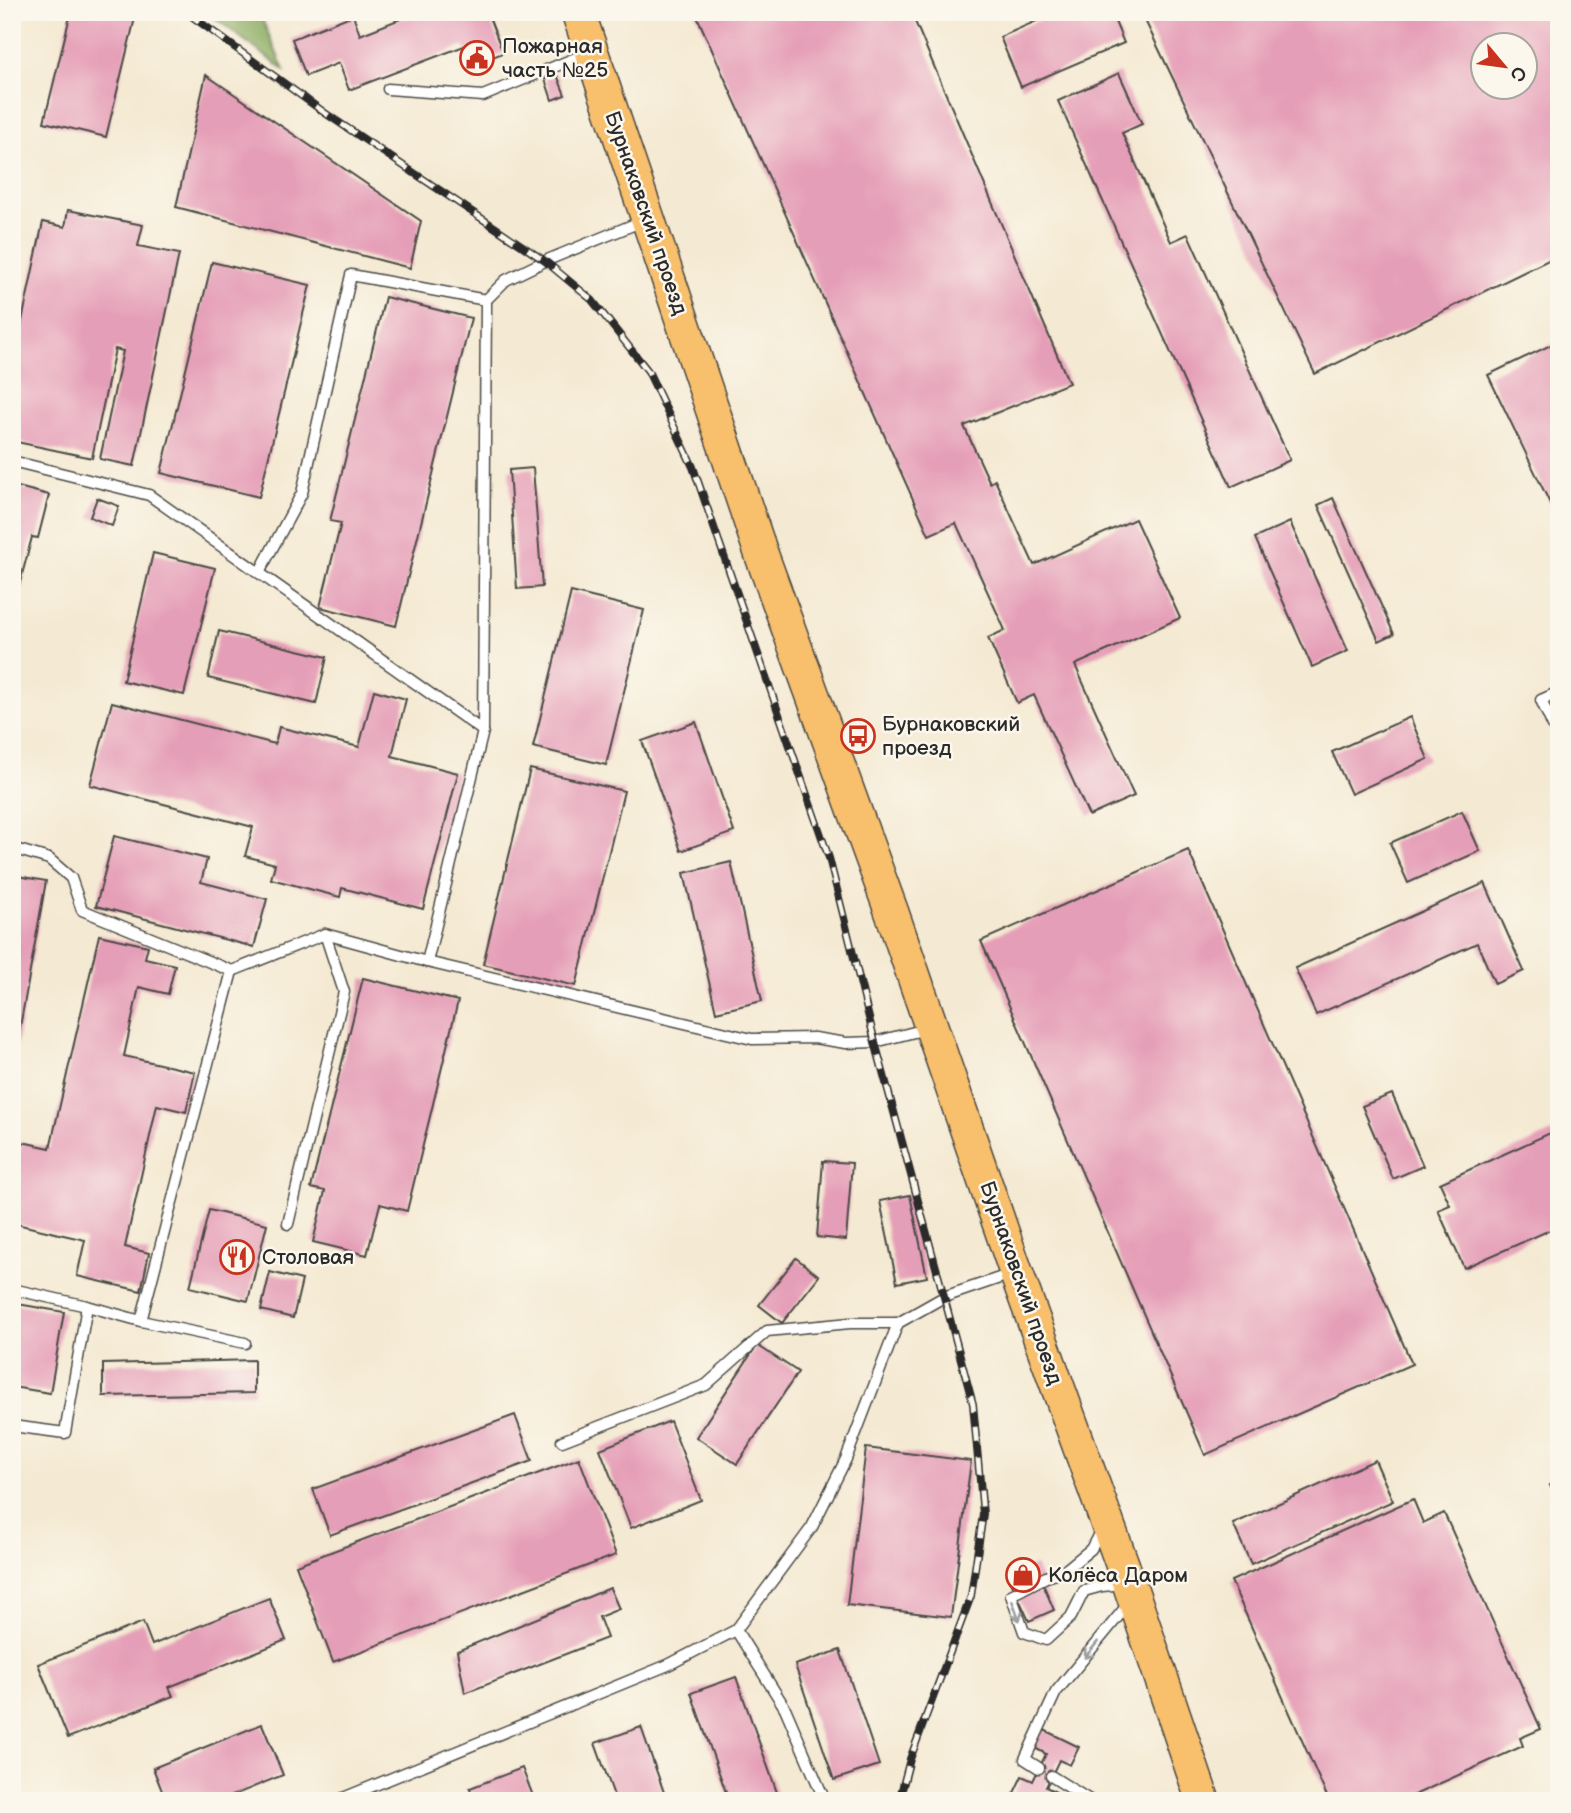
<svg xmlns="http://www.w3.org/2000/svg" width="1571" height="1813" font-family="'Balsamiq Sans',sans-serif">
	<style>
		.forest { fill: #8aab60; stroke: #5a6b46; stroke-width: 2 }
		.building { fill: #e59eb7; fill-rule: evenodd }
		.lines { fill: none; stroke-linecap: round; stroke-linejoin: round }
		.lane-casing { stroke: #494844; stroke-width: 13 }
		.primary-casing { stroke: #494844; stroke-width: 36 }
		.lane { stroke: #fff; stroke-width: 10 }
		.primary { stroke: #f8bf6c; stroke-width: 33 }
		.rail-casing { stroke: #2b2b2b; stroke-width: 8 }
		.rail { stroke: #fbf7ec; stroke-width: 5; stroke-dasharray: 16; stroke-linecap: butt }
		.oneway { stroke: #a0a0a0 }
		.labels { text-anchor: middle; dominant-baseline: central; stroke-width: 5; stroke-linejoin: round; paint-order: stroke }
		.poi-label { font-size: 21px; fill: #2b2b2b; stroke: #fbf7ec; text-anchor: start }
		.street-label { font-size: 21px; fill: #2b2b2b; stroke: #fbf7ec }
	</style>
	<rect width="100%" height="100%" fill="#fbf7ec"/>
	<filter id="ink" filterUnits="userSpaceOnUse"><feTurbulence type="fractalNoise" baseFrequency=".0143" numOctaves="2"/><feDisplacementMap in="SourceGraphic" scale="14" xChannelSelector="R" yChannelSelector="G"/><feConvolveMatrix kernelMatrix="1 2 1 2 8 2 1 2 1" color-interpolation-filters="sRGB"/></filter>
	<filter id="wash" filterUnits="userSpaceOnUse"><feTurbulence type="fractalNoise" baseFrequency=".00686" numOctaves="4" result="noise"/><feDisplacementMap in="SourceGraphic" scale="28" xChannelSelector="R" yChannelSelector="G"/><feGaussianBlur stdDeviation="1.57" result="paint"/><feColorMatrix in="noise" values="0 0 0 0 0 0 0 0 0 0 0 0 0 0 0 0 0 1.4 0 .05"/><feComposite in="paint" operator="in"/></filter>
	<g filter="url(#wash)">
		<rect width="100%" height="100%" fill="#f4e9d2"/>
		<polygon class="forest" points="207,12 259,12 284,70"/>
		<g id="blocks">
			<g class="building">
				<polygon points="71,12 127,12 136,14 106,137 44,122"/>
				<polygon points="418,12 487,12 503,53 472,65 464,46 349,90 339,63 306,76 292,39 353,15 360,35"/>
				<polygon points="695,12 911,12 1069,383 964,426 990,483 995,480 1034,565 1135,519 1180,618 1075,665 1134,796 1089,816 1034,695 1017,703 988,638 1005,630 956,523 929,535"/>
				<polygon points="1057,12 1111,12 1124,43 1021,87 1000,37"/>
				<path d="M1141,12H1559V255L1315,374ZM1484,46H1526V88H1484Z"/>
				<polygon points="1119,73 1142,124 1122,133 1171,242 1188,234 1290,460 1231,487 1058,101"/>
				<polygon points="206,75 421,221 410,268 176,207"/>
				<polygon points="557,75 565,95 552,100 545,79"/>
				<polygon points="68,210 143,225 138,246 179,254 134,466 100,459 123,351 115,349 92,458 12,441 12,368 43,222 65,227"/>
				<polygon points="212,262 310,285 259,497 161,473"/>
				<polygon points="385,297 471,318 396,626 320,607 341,523 330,521"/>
				<polygon points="1559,341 1559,522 1488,375"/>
				<polygon points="533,468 542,587 517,589 509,470"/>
				<polygon points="18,487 49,495 38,538 32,537 13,609 12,507"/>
				<polygon points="97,498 119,506 112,526 90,517"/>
				<polygon points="1333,498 1394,634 1379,641 1318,505"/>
				<polygon points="1290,522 1348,651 1312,667 1255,538"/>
				<polygon points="153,553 215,568 184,695 123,681"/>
				<polygon points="571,592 644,610 606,765 533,747"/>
				<polygon points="219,631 327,657 316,704 208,678"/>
				<polygon points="374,690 406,699 392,756 458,773 423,909 342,888 340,897 271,879 275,864 245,856 253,827 90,785 112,702 275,744 279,727 359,747"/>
				<polygon points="1410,717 1428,759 1351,794 1332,752"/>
				<polygon points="696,722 734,832 681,851 642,741"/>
				<polygon points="530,769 624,791 576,986 483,964"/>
				<polygon points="1462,811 1480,851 1408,883 1390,843"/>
				<polygon points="114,836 207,859 201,882 267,899 254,947 96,906"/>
				<polygon points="1188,850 1412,1364 1205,1455 981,941"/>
				<polygon points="731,862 762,1001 716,1012 684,873"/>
				<polygon points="12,875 46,881 14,1061 12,1061"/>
				<polygon points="1485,883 1524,971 1495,984 1477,943 1316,1015 1295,968"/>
				<polygon points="99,935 148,946 145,958 175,965 168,994 139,987 124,1056 195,1072 186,1112 157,1105 125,1247 149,1253 141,1291 77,1276 85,1240 12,1223 12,1186 22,1142 50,1148"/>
				<polygon points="363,978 458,1001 407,1211 380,1204 367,1255 313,1242 325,1191 311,1188"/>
				<polygon points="1392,1094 1423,1166 1393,1179 1362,1106"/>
				<polygon points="1559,1129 1559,1226 1464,1268 1438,1210 1450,1205 1440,1183"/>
				<polygon points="823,1161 852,1163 846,1240 817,1237"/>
				<polygon points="910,1195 927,1277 897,1283 880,1201"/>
				<polygon points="209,1210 267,1224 248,1301 190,1287"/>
				<polygon points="796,1258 819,1276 782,1323 759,1305"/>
				<polygon points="270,1272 302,1280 293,1318 261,1310"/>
				<polygon points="12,1303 64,1312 50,1393 12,1387"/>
				<polygon points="757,1345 798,1372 737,1464 696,1437"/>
				<polygon points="254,1360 254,1393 103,1396 103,1364"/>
				<polygon points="515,1415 532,1461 330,1535 313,1489"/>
				<polygon points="670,1421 701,1500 631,1528 600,1449"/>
				<polygon points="866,1448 971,1461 951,1617 847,1605"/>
				<polygon points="579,1458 616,1555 333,1662 296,1565"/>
				<polygon points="1375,1460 1393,1501 1251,1564 1233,1524"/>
				<polygon points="1559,1481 1559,1505 1550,1485"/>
				<polygon points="1413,1499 1423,1523 1444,1513 1541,1729 1520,1738 1523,1746 1401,1801 1329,1801 1231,1581"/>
				<polygon points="1035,1565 1054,1610 1029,1621 1009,1577"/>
				<polygon points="610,1588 619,1609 599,1617 607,1638 465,1693 457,1651"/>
				<polygon points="269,1598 286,1640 169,1687 173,1696 68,1738 38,1664 143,1622 152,1645"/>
				<polygon points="840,1650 879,1765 834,1780 795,1665"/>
				<polygon points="736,1677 780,1801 729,1801 691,1693"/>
				<polygon points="262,1724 283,1775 219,1801 166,1801 153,1768"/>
				<polygon points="641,1727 667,1801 616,1801 595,1743"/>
				<polygon points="1042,1729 1079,1747 1070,1765 1059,1760 1046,1787 1058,1793 1055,1801 1020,1801 1012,1797 1022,1776 1033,1781 1046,1754 1033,1747"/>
				<polygon points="522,1768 535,1801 474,1801 470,1788"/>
			</g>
		</g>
	</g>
	<g filter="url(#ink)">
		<use href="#blocks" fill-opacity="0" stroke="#494844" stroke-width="2"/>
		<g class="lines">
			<g class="lane-casing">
				<g id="lane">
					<polyline points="388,89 483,96 588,53"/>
					<polyline points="486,300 506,280 545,261 645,220"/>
					<polyline points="12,461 149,495 483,731 427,962 325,934 232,971 82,910 71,878 49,859 12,848"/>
					<polyline points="259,573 302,493 351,275 486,300 483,731"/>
					<polyline points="1559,692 1541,700 1559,739"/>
					<polyline points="427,962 752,1039 814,1038 846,1043 875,1042 930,1028"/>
					<polyline points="288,1224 344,992 325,934"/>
					<polyline points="12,1289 87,1306 141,1321 232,971"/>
					<polyline points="141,1321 245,1343"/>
					<polyline points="12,1426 65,1433 87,1306"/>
					<polyline points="562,1441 706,1385 767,1331 850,1323 898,1323"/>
					<polyline points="1101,1530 1091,1549 1063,1572 1046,1577 1011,1595 1024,1632 1046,1640 1071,1617 1084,1591 1102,1586 1124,1584"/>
					<polyline points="736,1630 785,1708 825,1801"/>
					<polyline points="1039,1768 1025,1759 1056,1692 1130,1602"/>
					<polyline points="1051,1776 1091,1801"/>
					<polyline points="336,1801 668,1665 736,1630 812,1527 846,1459 898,1323 944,1297 1014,1273"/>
				</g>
			</g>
			<g class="primary-casing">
				<polyline id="primary" points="578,12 762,556 892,913 1016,1272 1129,1583 1203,1801"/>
			</g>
			<use href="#lane" class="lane"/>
			<use href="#primary" class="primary"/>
			<g class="rail-casing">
				<polyline id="rail" points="186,12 325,113 545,261 592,300 648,371 693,467 829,858 875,1042 973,1404 983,1514 971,1596 910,1759 899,1801"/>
			</g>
			<use href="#rail" class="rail"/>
		</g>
		<defs><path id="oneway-shaft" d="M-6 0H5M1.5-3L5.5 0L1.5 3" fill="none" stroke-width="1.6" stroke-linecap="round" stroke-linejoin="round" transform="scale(1.75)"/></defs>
		<g class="oneway">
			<use href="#oneway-shaft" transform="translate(1016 1611) rotate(70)"/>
			<use href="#oneway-shaft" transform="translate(1091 1650) rotate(129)"/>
		</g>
	</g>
	<defs>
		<g id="civic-ring" transform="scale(1.75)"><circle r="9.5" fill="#fbf7ec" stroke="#c8321e" stroke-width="1.5"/><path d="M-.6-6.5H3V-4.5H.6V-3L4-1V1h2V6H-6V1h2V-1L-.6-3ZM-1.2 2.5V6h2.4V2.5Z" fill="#c8321e"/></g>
		<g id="bus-ring" transform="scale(1.75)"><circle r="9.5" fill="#fbf7ec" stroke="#c8321e" stroke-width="1.5"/><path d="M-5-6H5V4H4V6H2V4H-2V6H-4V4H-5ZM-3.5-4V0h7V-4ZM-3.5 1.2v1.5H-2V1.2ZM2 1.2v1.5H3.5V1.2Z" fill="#c8321e"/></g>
		<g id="restaurant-ring" transform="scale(1.75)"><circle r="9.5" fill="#fbf7ec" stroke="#c8321e" stroke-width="1.5"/><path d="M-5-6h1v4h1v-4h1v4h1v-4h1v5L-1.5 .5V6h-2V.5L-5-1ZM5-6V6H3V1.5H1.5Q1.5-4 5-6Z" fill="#c8321e"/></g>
		<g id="shop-ring" transform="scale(1.75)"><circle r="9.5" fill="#fbf7ec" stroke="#c8321e" stroke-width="1.5"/><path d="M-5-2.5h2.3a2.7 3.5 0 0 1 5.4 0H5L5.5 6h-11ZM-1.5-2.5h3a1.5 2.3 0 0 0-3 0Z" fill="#c8321e"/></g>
	</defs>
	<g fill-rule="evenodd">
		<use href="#civic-ring" x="477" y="58"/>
		<use href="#bus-ring" x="858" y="736"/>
		<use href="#restaurant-ring" x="237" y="1257"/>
		<use href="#shop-ring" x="1023" y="1575"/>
	</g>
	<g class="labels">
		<g class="poi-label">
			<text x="502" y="46">Пожарная<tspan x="502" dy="24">часть №25</tspan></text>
			<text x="882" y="724">Бурнаковский<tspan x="882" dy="24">проезд</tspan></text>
			<text x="262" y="1257">Столовая</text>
			<text x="1048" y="1575">Колёса Даром</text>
		</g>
		<g class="street-label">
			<text transform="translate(646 213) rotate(71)">Бурнаковский проезд</text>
			<text transform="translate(1021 1283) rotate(71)">Бурнаковский проезд</text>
		</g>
	</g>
	<rect width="1571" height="1813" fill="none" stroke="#fbf7ec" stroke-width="42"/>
	<g transform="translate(1504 66) rotate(119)"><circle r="33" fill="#fbf7ec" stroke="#a8a59f" stroke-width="2"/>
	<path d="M0-5L12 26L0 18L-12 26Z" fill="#c8321e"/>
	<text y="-10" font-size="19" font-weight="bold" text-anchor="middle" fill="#2b2b2b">С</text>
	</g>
</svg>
